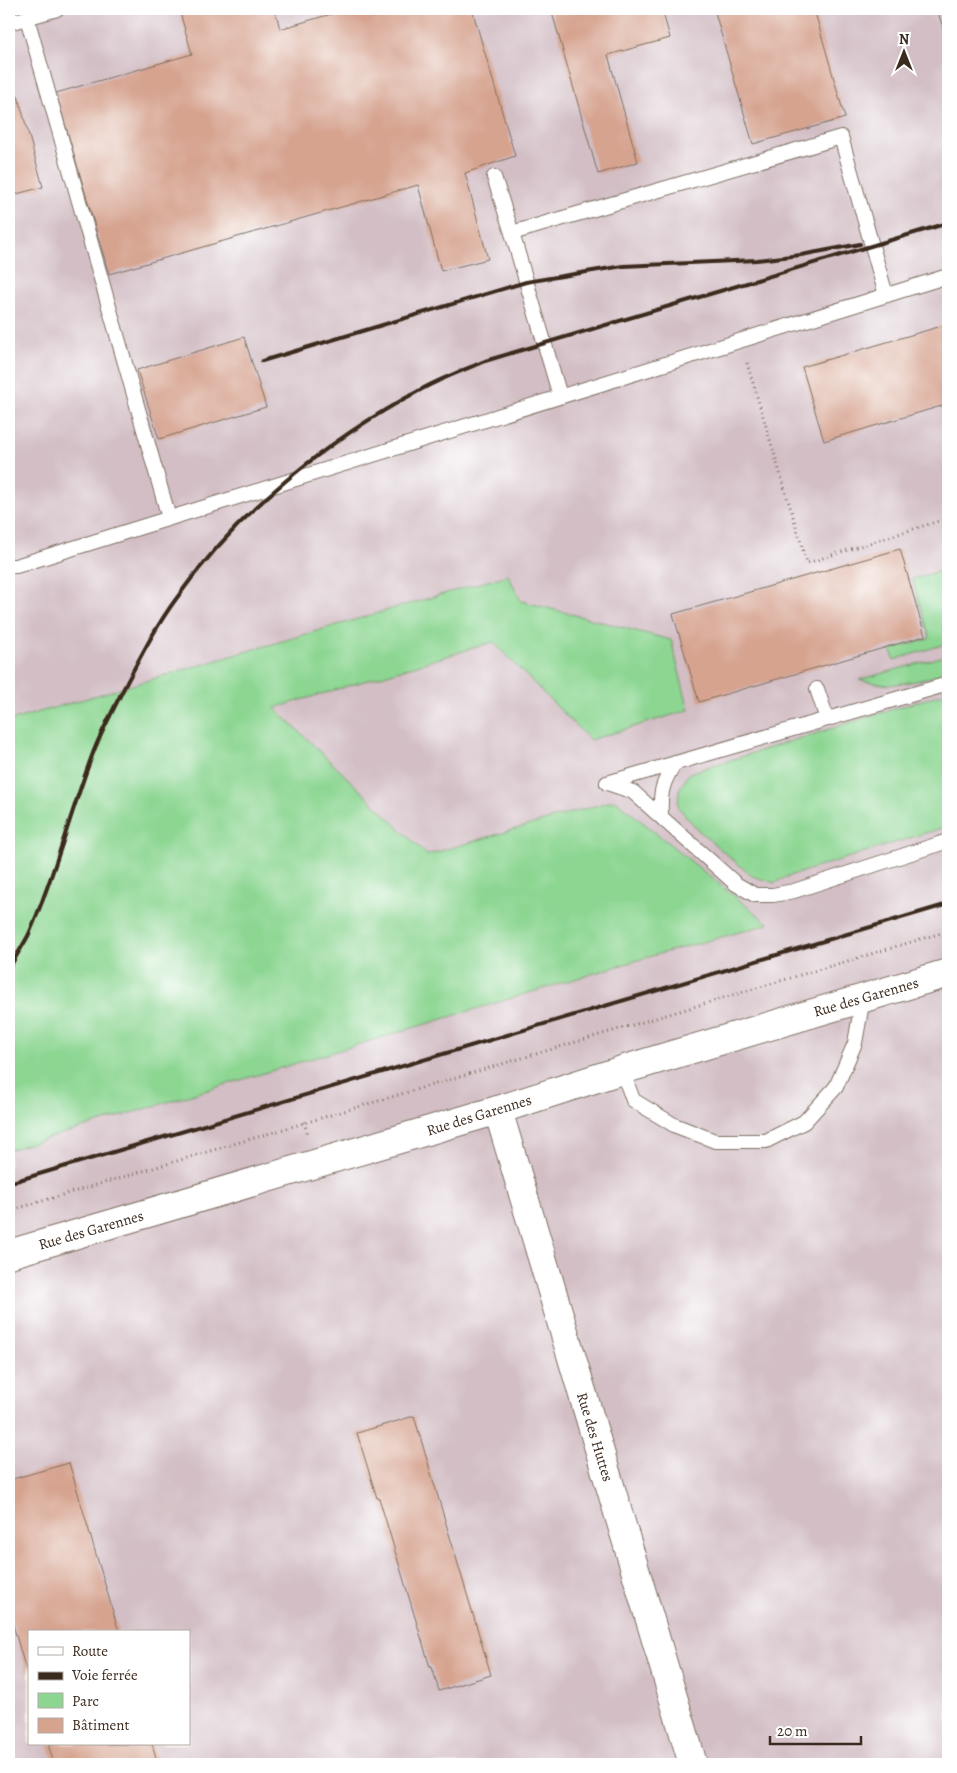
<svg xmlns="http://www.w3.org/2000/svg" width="957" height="1773" font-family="Alegreya,serif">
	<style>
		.industrial { fill: #d2bec4; fill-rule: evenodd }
		.green { fill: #8cd692; stroke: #648058 }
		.building { fill: #d6a38f }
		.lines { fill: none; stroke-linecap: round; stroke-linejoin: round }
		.lane-casing { stroke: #7e6f63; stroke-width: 16 }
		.street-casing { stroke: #7e6f63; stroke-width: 30 }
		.path { stroke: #7e6f63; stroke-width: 3; stroke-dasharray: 1 4; stroke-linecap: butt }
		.lane { stroke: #fff; stroke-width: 14 }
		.street { stroke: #fff; stroke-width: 28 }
		.rail { stroke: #3b2a1e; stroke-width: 4 }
		.labels { text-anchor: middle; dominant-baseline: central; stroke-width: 5; stroke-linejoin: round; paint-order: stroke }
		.street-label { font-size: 15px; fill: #3b2a1e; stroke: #fff }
	</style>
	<rect width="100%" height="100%" fill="#fff"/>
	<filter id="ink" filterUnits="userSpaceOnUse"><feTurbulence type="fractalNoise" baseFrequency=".02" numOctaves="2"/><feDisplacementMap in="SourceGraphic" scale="10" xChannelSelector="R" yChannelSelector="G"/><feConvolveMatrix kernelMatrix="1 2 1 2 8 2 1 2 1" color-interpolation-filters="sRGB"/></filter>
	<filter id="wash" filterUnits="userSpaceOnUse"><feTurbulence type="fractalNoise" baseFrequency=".0096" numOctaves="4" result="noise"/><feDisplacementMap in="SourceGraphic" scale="20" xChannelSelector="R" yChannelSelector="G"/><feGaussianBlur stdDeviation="1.12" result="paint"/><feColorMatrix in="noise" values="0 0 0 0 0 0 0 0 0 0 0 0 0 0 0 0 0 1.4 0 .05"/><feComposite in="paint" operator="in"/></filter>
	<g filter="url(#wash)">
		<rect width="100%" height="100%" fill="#faf0e4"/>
		<path class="industrial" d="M9,9H948V1764H9ZM29,1632H189V1744H29Z"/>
		<g class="green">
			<polygon points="948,569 948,643 894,660 891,650 930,638 912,579"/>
			<polygon points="508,575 521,601 671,640 689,710 590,740 493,642 275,708 427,855 615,800 769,924 648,957 9,1150 9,721"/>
			<polygon points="948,655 948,672 917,681 888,685 859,680"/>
			<polygon points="948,692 948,826 786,877 775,883 752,876 699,831 678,807 679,790 689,773"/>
		</g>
		<g id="blocks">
			<g class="building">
				<polygon points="179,9 275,9 280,29 348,9 472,9 515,156 465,173 488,259 441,271 418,185 109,274 56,93 192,54"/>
				<polygon points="551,9 662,9 670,38 608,55 638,162 598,174"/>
				<polygon points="714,9 814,9 845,118 753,144"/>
				<polygon points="937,9 948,9 948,44"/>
				<polygon points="18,96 43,187 9,196 9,99"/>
				<polygon points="945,325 948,337 948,404 824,441 802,367"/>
				<polygon points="244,337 266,407 159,439 137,370"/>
				<polygon points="900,549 925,636 699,702 673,614"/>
				<polygon points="414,1416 491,1675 439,1691 432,1667 430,1667 379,1498 377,1498 357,1433"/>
				<polygon points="69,1463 119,1632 29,1632 28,1677 9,1611 9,1480"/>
				<polygon points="48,1744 152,1744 158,1764 54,1764"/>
			</g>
		</g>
	</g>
	<g filter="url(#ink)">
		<use href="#blocks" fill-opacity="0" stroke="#7e6f63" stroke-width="1"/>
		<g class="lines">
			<g class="lane-casing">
				<g id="lane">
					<polyline points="27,18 169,518"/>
					<polyline points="9,23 57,9"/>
					<polyline points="494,177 512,233 560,396"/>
					<polyline points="512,233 841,137 886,295"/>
					<polyline points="9,566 16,566 948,276"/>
					<polyline points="817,689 827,719"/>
					<polyline points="607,783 633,792 736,884 755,895 773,895 794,891 948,841"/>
					<polyline points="607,783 948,684"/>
					<path d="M661,815C660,792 662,783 675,763"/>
					<polyline points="622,1070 633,1100 674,1125 715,1141 766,1141 804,1122 836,1087 855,1043 863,998"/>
				</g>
			</g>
			<g class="street-casing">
				<g id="street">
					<polyline points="498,1110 693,1764"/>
					<polyline points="9,1254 498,1110 622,1070 948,973"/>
				</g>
			</g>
			<g class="path">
				<polyline points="747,363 807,563 948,518"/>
				<polyline points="304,1122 308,1135"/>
				<polyline points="9,1211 948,931"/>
			</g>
			<use href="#lane" class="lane"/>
			<use href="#street" class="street"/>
			<g class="rail">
				<polyline points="262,361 526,282 623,266 757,260 801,255 860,244"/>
				<path d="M9,969C15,957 23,946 29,934C56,873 71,809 95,748C104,727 115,706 125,686C141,656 156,626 176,599C239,510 327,440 422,389C442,378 464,370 485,361L948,223"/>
				<polyline points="9,1183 948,904"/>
			</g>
		</g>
	</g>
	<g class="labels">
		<g class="street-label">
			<text transform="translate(866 997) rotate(-16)">Rue des Garennes</text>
			<text transform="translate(479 1115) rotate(-17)">Rue des Garennes</text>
			<text transform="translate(91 1230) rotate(-16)">Rue des Garennes</text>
			<text transform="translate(595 1437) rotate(73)">Rue des Huttes</text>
		</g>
	</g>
	<rect width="957" height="1773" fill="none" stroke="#fff" stroke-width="30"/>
	<rect x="28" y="1630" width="162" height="115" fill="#ffffff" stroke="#b1aaa5"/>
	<rect x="38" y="1647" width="25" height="8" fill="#ffffff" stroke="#b1aaa5"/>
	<text x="72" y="1656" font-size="15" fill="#3b2a1e">Route</text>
	<rect x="38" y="1672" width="25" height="8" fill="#3b2a1e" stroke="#b1aaa5"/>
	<text x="72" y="1680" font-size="15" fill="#3b2a1e">Voie ferrée</text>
	<rect x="38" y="1693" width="25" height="15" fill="#8cd692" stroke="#b1aaa5"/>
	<text x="72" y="1706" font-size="15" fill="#3b2a1e">Parc</text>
	<rect x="38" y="1718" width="25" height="15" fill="#d6a38f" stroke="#b1aaa5"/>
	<text x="72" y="1730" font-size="15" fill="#3b2a1e">Bâtiment</text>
	<g transform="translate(904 52)" stroke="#ffffff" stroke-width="4" paint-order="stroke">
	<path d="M0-4L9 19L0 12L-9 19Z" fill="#3b2a1e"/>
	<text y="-8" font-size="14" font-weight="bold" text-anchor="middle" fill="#3b2a1e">N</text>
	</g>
	<path d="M770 1736v8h91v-8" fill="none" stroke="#3b2a1e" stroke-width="2.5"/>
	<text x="777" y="1736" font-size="15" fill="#3b2a1e" stroke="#ffffff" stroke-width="4" paint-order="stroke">20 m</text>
</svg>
